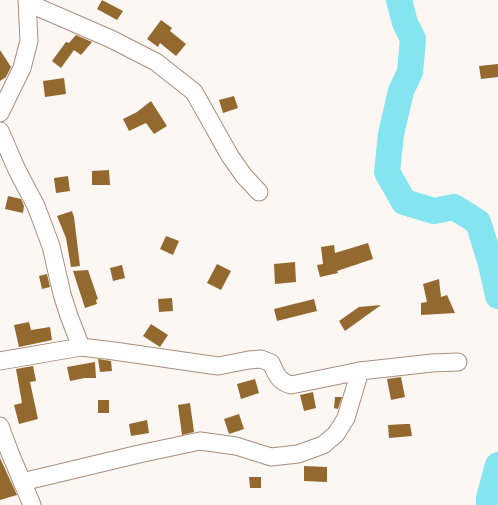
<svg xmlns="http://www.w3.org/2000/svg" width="498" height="505" font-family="'Work Sans',sans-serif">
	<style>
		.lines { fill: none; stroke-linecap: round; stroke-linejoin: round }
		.river { stroke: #84e4ef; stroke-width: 26 }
		.building { fill: #946930 }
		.street-casing { stroke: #aa8d7c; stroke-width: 19 }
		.street { stroke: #fff; stroke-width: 17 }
	</style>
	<rect width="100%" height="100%" fill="#fdf7f3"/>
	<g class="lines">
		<g class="river">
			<polyline points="399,0 405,23 413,39 410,72 401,91 391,134 387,172 404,202 434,211 454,207 478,222 491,264 498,296"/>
			<polyline points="489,505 489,498 498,465"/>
		</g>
	</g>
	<g class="building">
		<polygon points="102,0 123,11 117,20 97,9"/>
		<polygon points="161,20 172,28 170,31 186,44 176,56 160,43 158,47 147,39"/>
		<polygon points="76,35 92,42 81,55 74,50 61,68 52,61 66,42 69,43"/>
		<polygon points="0,50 11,67 6,77 0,81"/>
		<polygon points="498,64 498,77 481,79 479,66"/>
		<polygon points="64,78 66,94 45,97 43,81"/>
		<polygon points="234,96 238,108 223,113 219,100"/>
		<polygon points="151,101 167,126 154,134 146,123 129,131 123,119 137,112"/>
		<polygon points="109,170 110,185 92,185 92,171"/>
		<polygon points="68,176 70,191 56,193 54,178"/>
		<polygon points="8,196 21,199 24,206 23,213 5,209"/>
		<polygon points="72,211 74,217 80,266 71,267 66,238 57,216"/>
		<polygon points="166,236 179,241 173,255 160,249"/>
		<polygon points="368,243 373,259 337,271 338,273 320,277 317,265 323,264 321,247 334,245 335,253"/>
		<polygon points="295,262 296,282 275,284 274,264"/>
		<polygon points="217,264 231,271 221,290 207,283"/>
		<polygon points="122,265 125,278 113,281 110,268"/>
		<polygon points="88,270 98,299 96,300 97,304 85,308 73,271"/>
		<polygon points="47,274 50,287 42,289 39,276"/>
		<polygon points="439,279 441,297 447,295 455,313 421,315 421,303 427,302 423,284"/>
		<polygon points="172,298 173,311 159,312 158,299"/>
		<polygon points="314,299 317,311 277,321 274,309"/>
		<polygon points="381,305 345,331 339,321 359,307"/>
		<polygon points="29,322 31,330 50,327 52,340 19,347 14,325"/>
		<polygon points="151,324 168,335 160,347 143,336"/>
		<polygon points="98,359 111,361 112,371 100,372"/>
		<polygon points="95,362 96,378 85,378 70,381 67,367"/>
		<polygon points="33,366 36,381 30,382 38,419 19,424 14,405 22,403 16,369"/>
		<polygon points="401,377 405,397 391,400 387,379"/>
		<polygon points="255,379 259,393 241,399 237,384"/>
		<polygon points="313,392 316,408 304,411 300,395"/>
		<polygon points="335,397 342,397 338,409 334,408"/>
		<rect x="98" y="400" width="11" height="13"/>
		<polygon points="190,403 194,432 182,435 178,405"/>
		<polygon points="239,414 244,429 229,434 224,419"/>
		<polygon points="147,420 149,433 131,436 129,424"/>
		<polygon points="405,424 410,424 412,436 389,438 388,425"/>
		<polygon points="0,458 17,495 0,500"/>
		<polygon points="304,466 327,467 327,482 304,481"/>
		<polygon points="249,477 261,477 261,488 250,488"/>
	</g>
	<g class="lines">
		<g class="street-casing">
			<g id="street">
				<polyline points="28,3 111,39 156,62 194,92 230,156 244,176 259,192"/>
				<polyline points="0,113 22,68 29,41 27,0"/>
				<polyline points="0,131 17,170 36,206 51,246 62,294 69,316 81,347"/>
				<path d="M0,361L81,347L114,351L218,366L249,360L261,359L271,363C277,375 278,381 291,385L360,371L432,363L458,362"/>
				<polyline points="0,426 10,453 32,505"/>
				<polyline points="22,482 139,454 200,441 236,446 271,457 298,454 323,445 336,434 346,418 360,371"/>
			</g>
		</g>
		<use href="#street" class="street"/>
	</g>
</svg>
